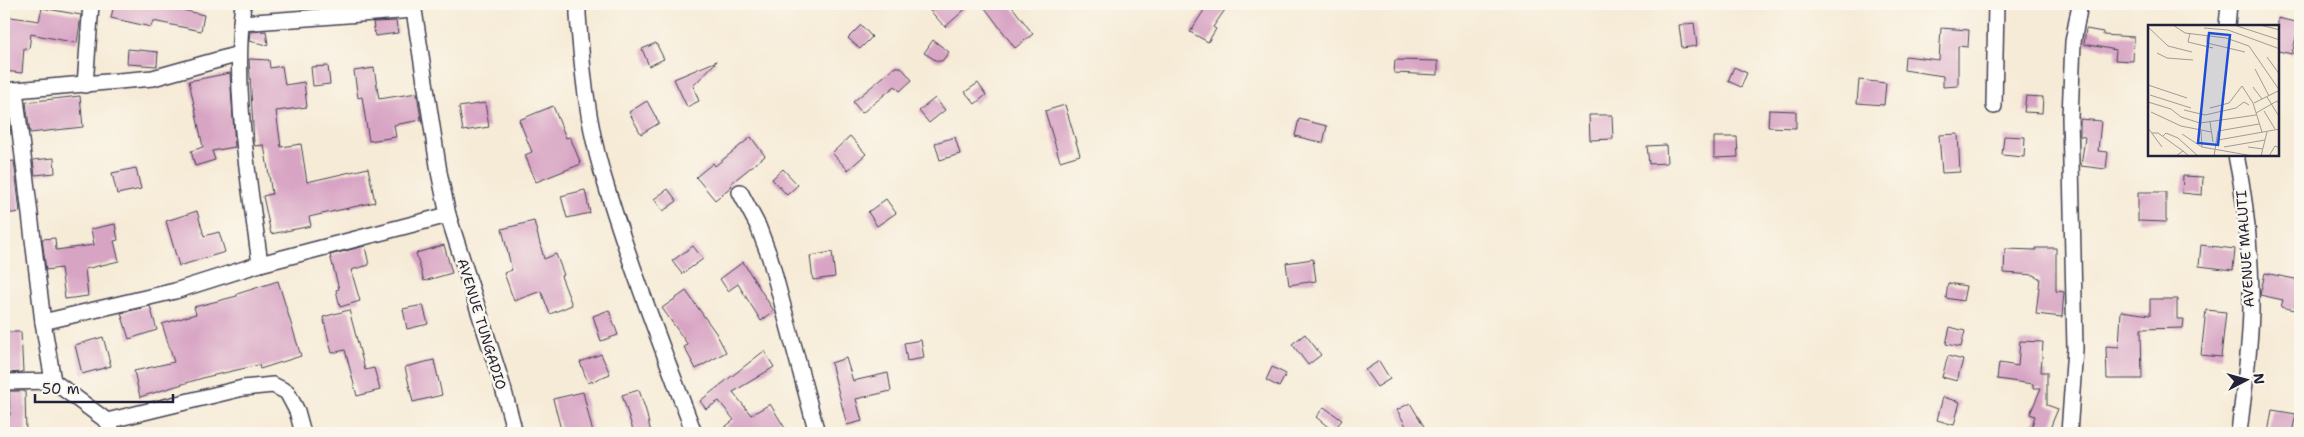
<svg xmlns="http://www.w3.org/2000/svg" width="2304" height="437" font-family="'Shantell Sans',sans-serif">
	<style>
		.building { fill: #d8a4c4 }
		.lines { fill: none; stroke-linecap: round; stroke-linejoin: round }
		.minor-casing { stroke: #424052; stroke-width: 18 }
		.minor { stroke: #fff; stroke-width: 15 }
		.labels { text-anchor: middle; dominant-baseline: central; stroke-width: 5; stroke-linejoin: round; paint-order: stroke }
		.street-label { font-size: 14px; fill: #22223b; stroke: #fbf7ec }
		.inset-road { fill: none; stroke: #a19b99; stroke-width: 1 }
		.view { fill: #1d4ed8; fill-opacity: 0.15; stroke: #1d4ed8; stroke-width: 2.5 }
		.inset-edge { fill: none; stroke: #22223b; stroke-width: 2.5 }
	</style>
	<rect width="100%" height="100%" fill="#fbf7ec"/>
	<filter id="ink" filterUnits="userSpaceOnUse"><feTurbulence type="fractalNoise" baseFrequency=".02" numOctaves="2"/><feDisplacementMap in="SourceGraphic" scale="10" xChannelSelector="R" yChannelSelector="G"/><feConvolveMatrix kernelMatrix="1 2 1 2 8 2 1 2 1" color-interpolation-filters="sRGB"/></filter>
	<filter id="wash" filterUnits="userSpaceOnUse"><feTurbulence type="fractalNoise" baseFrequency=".0096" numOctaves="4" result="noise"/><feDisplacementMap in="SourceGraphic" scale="20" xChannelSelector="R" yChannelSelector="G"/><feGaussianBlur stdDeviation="1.12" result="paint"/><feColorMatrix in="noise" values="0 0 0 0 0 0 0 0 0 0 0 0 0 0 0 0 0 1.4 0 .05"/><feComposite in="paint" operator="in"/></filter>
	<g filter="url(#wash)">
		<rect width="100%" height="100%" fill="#f6ebd7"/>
		<g id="blocks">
			<g class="building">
				<polygon points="114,4 155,4 204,15 201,31 153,21 151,27 111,18"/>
				<polygon points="924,4 971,4 945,27"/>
				<polygon points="982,4 1010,4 1033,34 1015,48"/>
				<polygon points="1208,4 1229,4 1213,27 1216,29 1208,42 1190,32"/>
				<polygon points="42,8 81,15 77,43 31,34 29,49 24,48 22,73 4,71 4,16 39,21"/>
				<polygon points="2278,18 2299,23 2292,54 2278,51"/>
				<polygon points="396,21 398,33 375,36 373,22"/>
				<polygon points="1694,23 1697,46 1682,48 1679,25"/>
				<polygon points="861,25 872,37 860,49 848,38"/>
				<polygon points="1941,28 1969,30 1968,47 1958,46 1958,86 1943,87 1943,76 1904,70 1905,56 1939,60"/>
				<polygon points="2086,29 2103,32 2103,35 2134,37 2133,61 2115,60 2116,50 2084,44"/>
				<polygon points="266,31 268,45 249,41 250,32"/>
				<polygon points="933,40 949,52 942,61 937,61 924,53"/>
				<polygon points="656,43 664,59 649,66 642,49"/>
				<polygon points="128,49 158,52 157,66 127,64"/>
				<polygon points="249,59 269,60 270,68 282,66 285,85 304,82 307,107 276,111 281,147 301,144 307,182 368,168 375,202 309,217 311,226 271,234 263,196 272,194 264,145 255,146 254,143"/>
				<polygon points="1395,60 1438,61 1438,75 1394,73"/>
				<polygon points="717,61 693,86 699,101 687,107 674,79"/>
				<polygon points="328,66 330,84 313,86 311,67"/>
				<polygon points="895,67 901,67 912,80 900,91 895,86 862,113 853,102"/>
				<polygon points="1734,67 1747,73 1741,87 1728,81"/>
				<polygon points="374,68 379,99 417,93 421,120 394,125 396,137 369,141 362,97 358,98 354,71"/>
				<polygon points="230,73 235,147 212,151 215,160 195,166 191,151 203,147 189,81"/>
				<polygon points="1859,80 1886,83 1884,105 1857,103"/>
				<polygon points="978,83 986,95 975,104 965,92"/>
				<polygon points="80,96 83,127 30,133 26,102"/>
				<polygon points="2026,96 2043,97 2042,113 2024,112"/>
				<polygon points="935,98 945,110 929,123 919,111"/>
				<polygon points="647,101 659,123 641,134 629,112"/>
				<polygon points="7,103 11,134 4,135 4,104"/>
				<polygon points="485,103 489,127 463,131 459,107"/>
				<polygon points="1065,105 1080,155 1060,161 1045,111"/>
				<polygon points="553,106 566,138 570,137 581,164 536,182 525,155 532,152 519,120"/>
				<polygon points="1769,110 1796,111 1796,128 1768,127"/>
				<polygon points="1589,115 1612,115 1613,139 1590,140"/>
				<polygon points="1299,119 1327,126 1323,143 1295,136"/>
				<polygon points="2080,119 2101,121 2098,151 2108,152 2106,169 2081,166 2085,137 2080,136"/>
				<polygon points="1958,134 1960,172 1942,173 1939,135"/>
				<polygon points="850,136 866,154 848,170 832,153"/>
				<polygon points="2004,136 2025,137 2024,157 2002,155"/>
				<polygon points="751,137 765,156 730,184 732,186 715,200 696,177 713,163 715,166"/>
				<polygon points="955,137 960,154 940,160 935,143"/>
				<polygon points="1714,137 1737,137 1738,157 1714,158"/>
				<polygon points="1666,145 1667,163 1649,164 1647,146"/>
				<polygon points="54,158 55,173 35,175 33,160"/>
				<polygon points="14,161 20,212 4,214 4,162"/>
				<polygon points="136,168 141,189 117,194 112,173"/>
				<polygon points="783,169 798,185 787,195 772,179"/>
				<polygon points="2183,176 2203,177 2202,195 2182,193"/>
				<polygon points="668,189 677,201 663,211 654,199"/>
				<polygon points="585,190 590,213 567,218 561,196"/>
				<polygon points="2138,192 2166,192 2166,222 2138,221"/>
				<polygon points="886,199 896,213 877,226 868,212"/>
				<polygon points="197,211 204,236 219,232 225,252 179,266 166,221"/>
				<polygon points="534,221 544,259 556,254 564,275 561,276 572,305 550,314 541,291 514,301 504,273 512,270 502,229"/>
				<polygon points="115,224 118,240 114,241 119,261 85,269 88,296 65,299 61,268 46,270 42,239 55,238 56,250 94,245 91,229"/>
				<polygon points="444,245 452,273 424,281 416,253"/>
				<polygon points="2201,245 2235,249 2233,270 2199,266"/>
				<polygon points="365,246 369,265 351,270 360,301 340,307 336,290 339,289 330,255"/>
				<polygon points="693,246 703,259 682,274 672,261"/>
				<polygon points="2036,248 2056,248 2056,291 2064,292 2062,317 2036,314 2040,278 2035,277 2035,275 2004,273 2005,249 2036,250"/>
				<polygon points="832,252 835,277 813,280 810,256"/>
				<polygon points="1313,259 1316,281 1289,285 1286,263"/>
				<polygon points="743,262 774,311 761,321 738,284 728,291 720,279"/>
				<polygon points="2265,273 2300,280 2300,311 2281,307 2283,300 2260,295"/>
				<polygon points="278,281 301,356 260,369 259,365 206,377 140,397 134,371 174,362 162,324 196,314 194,307 237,296 237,294"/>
				<polygon points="1948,283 1966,286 1963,301 1946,298"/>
				<polygon points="686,291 716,333 726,352 696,369 684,347 688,345 662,308"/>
				<polygon points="2150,299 2177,299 2177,319 2184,319 2183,328 2141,329 2142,379 2107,379 2106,346 2119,347 2121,311 2150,315"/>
				<polygon points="423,305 428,324 407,329 403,309"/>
				<polygon points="150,306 157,330 129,339 121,313"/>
				<polygon points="349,310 365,370 374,368 380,390 357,396 345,350 332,353 323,317"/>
				<polygon points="609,310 618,335 601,341 593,316"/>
				<polygon points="2206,310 2226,312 2221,357 2201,355"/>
				<polygon points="1950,327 1965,331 1961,347 1946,344"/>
				<polygon points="4,332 21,332 23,372 8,373 8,367 4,367"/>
				<polygon points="1305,334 1321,355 1308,365 1292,344"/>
				<polygon points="103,337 111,366 82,374 75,345"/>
				<polygon points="921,340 924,358 907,361 904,343"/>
				<polygon points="2020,341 2043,342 2041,372 2047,372 2047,405 2058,409 2048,433 2030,433 2035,416 2030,414 2041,388 2033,388 2033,384 1997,379 1999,363 2018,366"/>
				<polygon points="764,351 774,367 733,392 751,415 770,404 788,433 717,433 734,420 719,401 706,409 700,401"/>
				<polygon points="601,354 610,374 588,383 580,362"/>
				<polygon points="1948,356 1963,360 1957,381 1942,377"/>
				<polygon points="846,358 853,381 888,373 891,391 856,399 862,421 847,425 831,363"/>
				<polygon points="434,360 442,395 413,402 405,367"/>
				<polygon points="1379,361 1390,379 1377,387 1365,370"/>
				<polygon points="1272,367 1286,374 1279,387 1266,380"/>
				<polygon points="639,390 646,411 651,433 634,433 622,395"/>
				<polygon points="9,391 25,391 26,433 4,433 4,415 10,415"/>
				<polygon points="583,392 593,433 562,433 553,399"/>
				<polygon points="1943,397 1960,402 1954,425 1937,420"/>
				<polygon points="1410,403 1428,433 1410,433 1397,410"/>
				<polygon points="1324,407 1342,420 1333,431 1316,417"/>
				<polygon points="2272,410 2296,414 2292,433 2268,433"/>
			</g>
		</g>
	</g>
	<g filter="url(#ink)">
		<use href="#blocks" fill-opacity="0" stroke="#424052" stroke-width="1"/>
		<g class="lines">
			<g class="minor-casing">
				<g id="minor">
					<path d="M243,4C232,91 249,178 260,264"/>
					<polyline points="413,4 439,172 448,215 502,384 515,433"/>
					<path d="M578,4V15C582,67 587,121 602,172C628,260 662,347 694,433"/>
					<polyline points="241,23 413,10"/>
					<polyline points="2227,26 2229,4"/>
					<polyline points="85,85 91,4"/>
					<polyline points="15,90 43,322 53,381"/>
					<polyline points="4,91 153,78 239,54"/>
					<polyline points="1994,106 1996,4"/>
					<path d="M2236,155C2245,197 2250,249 2251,292C2252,339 2244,387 2239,433"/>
					<polyline points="740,192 758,226 770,258 817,433"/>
					<polyline points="43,322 175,291 260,264 448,215"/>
					<polyline points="4,382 53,381 107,421 113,433"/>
					<polyline points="107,421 243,388 273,385 287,392 297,411 303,433"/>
					<polyline points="2069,433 2075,349 2070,117 2073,42 2080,4"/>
				</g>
			</g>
			<use href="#minor" class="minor"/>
		</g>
	</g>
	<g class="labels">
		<g class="street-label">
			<text transform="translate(2245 249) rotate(-94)">AVENUE MALUTI</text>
			<text transform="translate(482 324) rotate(73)">AVENUE TUNGADIO</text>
		</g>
	</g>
	<g transform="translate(2148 25)">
		<rect width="131" height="131" fill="#f6ebd7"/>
		<path class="inset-road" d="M25,0L37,8L78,13L101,21L132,66M86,0L132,15M112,0L132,5M0,2L20,21L44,27M56,3L80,5L132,24M42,8L40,17L65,23M59,11V18L97,27M9,28L19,33L45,35M119,32L132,50M107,44L121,71M0,60L39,73M105,62L114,74M2,70L43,83M119,72L132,93M0,77L23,84L33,92L52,98L108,90M106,78L132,65M62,83L81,78L94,61L105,78L114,107M36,85L57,90L88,83L96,77L101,80M116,86L127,104M3,87L33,101L63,107M108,88L129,76L132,80M62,97L65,117M0,103L14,122M53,106L54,122M4,108H10L35,126M34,109L54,122L105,131M15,111L18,108L30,113L50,131M70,115L132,104M76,122L117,115M100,122L115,124M28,131L35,126L41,131M66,131L70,106L111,99M113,131L119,107M121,131L127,121L132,123"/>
		<path class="view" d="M61,8L82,10L70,120L50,118Z"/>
		<rect width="131" height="131" class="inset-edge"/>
	</g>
	<rect width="2304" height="437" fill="none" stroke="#fbf7ec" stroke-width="20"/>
	<g transform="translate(2246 380) rotate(84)" stroke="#fbf7ec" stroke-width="4" paint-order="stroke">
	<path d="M0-4L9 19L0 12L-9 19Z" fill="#22223b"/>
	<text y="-8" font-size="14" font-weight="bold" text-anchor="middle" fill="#22223b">N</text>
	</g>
	<path d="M35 394v8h138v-8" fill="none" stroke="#22223b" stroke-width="2.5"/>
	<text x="42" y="394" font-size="15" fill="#22223b" stroke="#fbf7ec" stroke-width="4" paint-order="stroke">50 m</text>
</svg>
